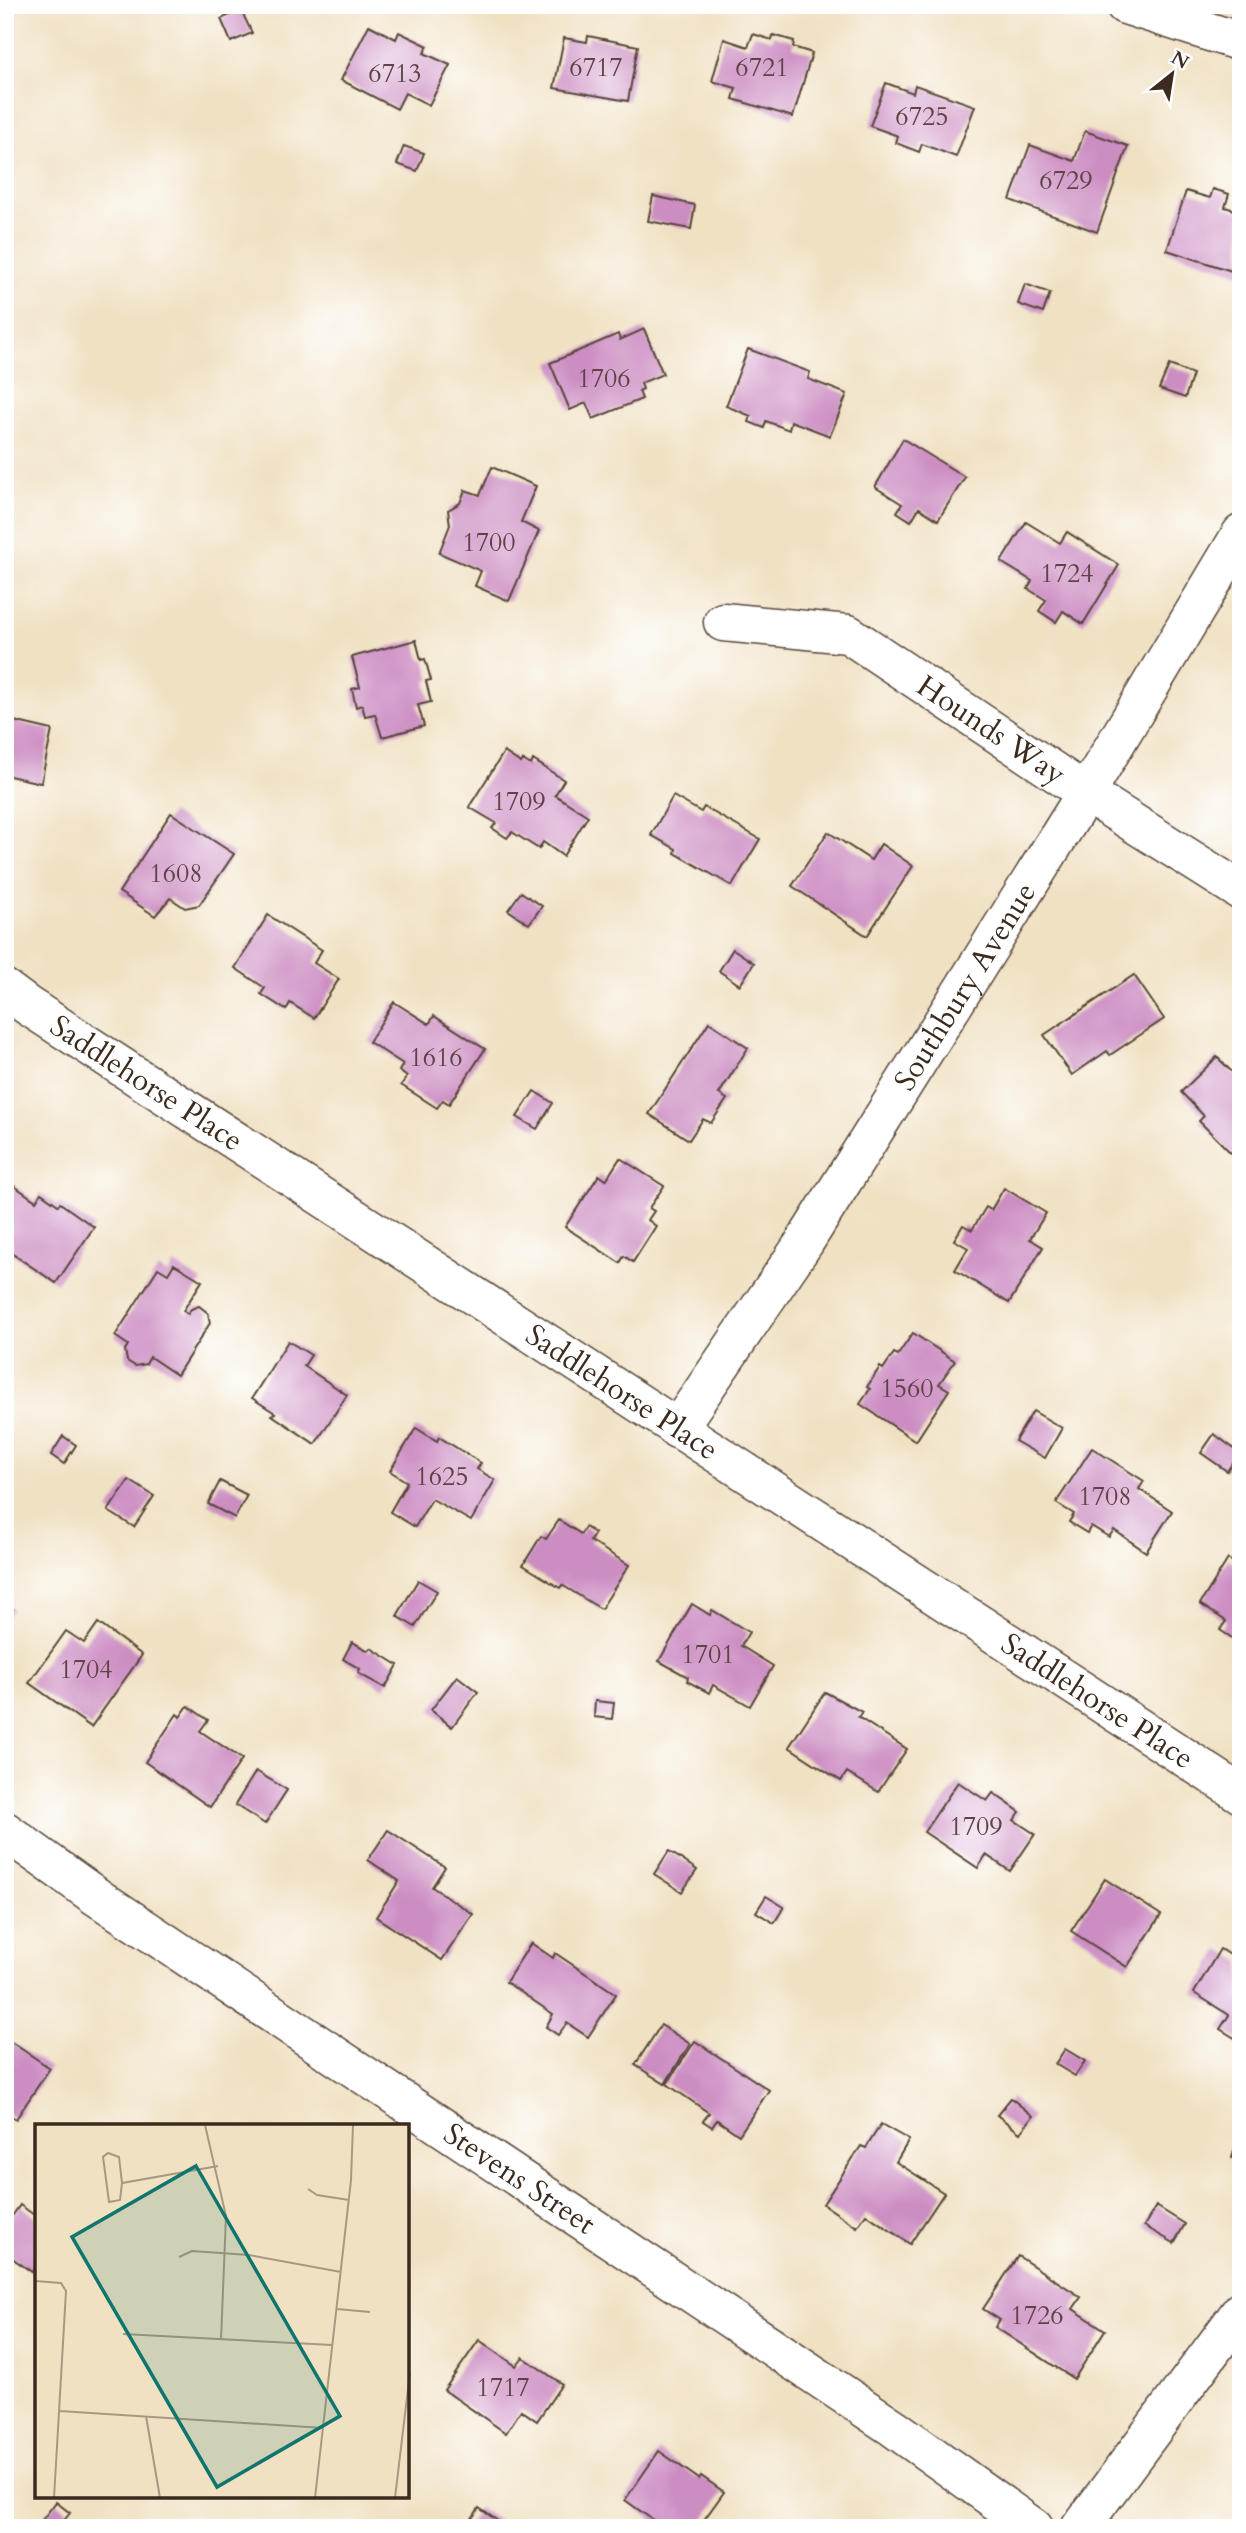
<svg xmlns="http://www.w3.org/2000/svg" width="1246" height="2533" font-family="Cardo,serif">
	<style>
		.building { fill: #cc8dc2 }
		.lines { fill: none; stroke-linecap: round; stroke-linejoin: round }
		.minor-casing { stroke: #564537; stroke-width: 41 }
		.minor { stroke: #fff; stroke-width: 38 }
		.labels { text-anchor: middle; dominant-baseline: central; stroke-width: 5; stroke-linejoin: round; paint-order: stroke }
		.number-label { font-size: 26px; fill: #5f4347 }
		.street-label { font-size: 30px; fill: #3b2a1e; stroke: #fff }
		.inset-road { fill: none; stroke: #a89881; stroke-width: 2 }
		.view { fill: #0f766e; fill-opacity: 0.15; stroke: #0f766e; stroke-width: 3.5 }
		.inset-edge { fill: none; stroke: #3b2a1e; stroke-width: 3.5 }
	</style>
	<rect width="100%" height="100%" fill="#fff"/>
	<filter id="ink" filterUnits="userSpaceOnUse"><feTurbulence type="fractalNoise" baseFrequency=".0143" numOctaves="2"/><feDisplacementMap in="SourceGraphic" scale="14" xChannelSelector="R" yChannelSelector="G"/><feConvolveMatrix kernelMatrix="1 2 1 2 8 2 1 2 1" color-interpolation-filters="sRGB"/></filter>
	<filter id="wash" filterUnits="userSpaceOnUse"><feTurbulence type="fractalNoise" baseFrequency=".00686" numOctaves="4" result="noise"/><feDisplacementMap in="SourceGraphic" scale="28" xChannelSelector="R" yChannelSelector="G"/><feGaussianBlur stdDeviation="1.57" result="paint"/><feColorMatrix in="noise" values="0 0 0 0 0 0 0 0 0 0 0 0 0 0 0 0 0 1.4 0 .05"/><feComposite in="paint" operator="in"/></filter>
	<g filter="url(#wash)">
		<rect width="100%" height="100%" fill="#f0e1c3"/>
		<g id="blocks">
			<g class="building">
				<polygon points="241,10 252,33 231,42 221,19"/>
				<polygon points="369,25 396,39 399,32 428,46 424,53 450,65 429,105 405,93 397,109 341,80"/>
				<polygon points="753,34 772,40 773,35 794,41 793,47 812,53 793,117 733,99 736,88 712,81 724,39 748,47"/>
				<polygon points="588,36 638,46 628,101 554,88 564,38 587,42"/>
				<polygon points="886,83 913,93 915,85 975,106 956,157 922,144 919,152 896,143 898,136 870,126"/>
				<polygon points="1085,131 1128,146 1097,232 1010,200 1030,145 1074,161"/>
				<polygon points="404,146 424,153 417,171 397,164"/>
				<polygon points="1213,189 1229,194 1225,207 1241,212 1241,274 1167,250 1186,191 1210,198"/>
				<polygon points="653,196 695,205 691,229 648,221"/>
				<polygon points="1025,284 1050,293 1043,313 1018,304"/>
				<polygon points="644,329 663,374 641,383 643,389 639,391 642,399 593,419 586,403 570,410 550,363 618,334 620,340"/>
				<polygon points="748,349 810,372 808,379 847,394 830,436 791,421 789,430 766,421 764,428 749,422 751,416 726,406"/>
				<polygon points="1169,365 1193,374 1185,398 1159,389"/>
				<polygon points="903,439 965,477 938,520 919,508 911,521 897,512 902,504 875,487"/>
				<polygon points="492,467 536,486 521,522 539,531 509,601 475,586 481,571 439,553 450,525 448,510 460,503 465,490 480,495"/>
				<polygon points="1026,522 1060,543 1067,532 1119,565 1083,624 1063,611 1056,622 1039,611 1046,600 1028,589 1032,581 1001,562"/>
				<polygon points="416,640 421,660 425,659 431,680 426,681 431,702 418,705 424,726 382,737 375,714 365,716 362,705 356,707 352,689 360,687 352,657"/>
				<polygon points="5,719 52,730 41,783 5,775"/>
				<polygon points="504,752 521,763 523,760 531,765 533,760 564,780 555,795 588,816 563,856 543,842 539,849 512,832 507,838 492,828 496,823 469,807"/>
				<polygon points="673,796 701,812 704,807 760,839 732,886 675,853 676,849 651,835"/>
				<polygon points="171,813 234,854 199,905 185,908 170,898 155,916 119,892"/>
				<polygon points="828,832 871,860 881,844 913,866 867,936 792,886"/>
				<polygon points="521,892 542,906 529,924 508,910"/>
				<polygon points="268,915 322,950 314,963 339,979 314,1018 290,1003 286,1010 261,994 265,988 235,968"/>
				<polygon points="733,949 754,963 740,985 719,971"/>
				<polygon points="1134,975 1164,1019 1110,1055 1107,1051 1072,1075 1044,1035"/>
				<polygon points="394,1002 429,1024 434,1016 485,1049 449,1104 443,1100 437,1108 401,1085 407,1077 399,1071 403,1064 369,1042"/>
				<polygon points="709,1022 748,1048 719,1094 727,1099 711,1123 703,1119 689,1140 649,1114"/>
				<polygon points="1217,1057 1236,1076 1241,1072 1241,1163 1199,1121 1204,1116 1181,1092"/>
				<polygon points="534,1091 553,1103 537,1129 517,1117"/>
				<polygon points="620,1158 664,1186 649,1208 654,1211 648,1220 656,1226 633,1262 624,1256 620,1263 565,1227 599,1175 606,1180"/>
				<polygon points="13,1185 36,1201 41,1193 58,1205 60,1203 94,1227 56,1283 5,1249 11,1241 5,1237 5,1197"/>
				<polygon points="1004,1188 1046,1213 1030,1239 1043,1247 1009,1303 955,1270 968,1248 954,1240 963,1225 972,1230 986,1207 991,1210"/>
				<polygon points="174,1264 202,1281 183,1311 188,1314 191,1309 199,1306 208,1313 210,1323 177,1375 150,1357 146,1364 135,1366 127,1361 125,1350 128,1345 115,1336 158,1268 168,1274"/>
				<polygon points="913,1333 955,1361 939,1384 949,1390 916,1441 860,1404 870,1389 867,1387 880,1367 883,1369 894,1353 898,1355"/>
				<polygon points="288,1341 311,1355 304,1366 347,1395 315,1444 272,1415 275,1413 252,1398"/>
				<polygon points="1033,1411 1062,1428 1045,1458 1015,1441"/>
				<polygon points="416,1428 437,1441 439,1437 481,1463 477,1469 495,1480 471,1521 432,1499 415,1527 390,1512 407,1482 390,1471"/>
				<polygon points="1214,1434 1240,1453 1227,1471 1201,1453"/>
				<polygon points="63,1436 76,1445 64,1464 51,1455"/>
				<polygon points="1092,1448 1144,1481 1139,1489 1172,1511 1146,1552 1114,1530 1109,1537 1091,1526 1087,1533 1069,1522 1074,1514 1056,1503"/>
				<polygon points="129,1480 154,1496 134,1527 108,1511"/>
				<polygon points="220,1481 247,1495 235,1518 208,1504"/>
				<polygon points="559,1520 581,1534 585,1527 595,1533 590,1541 629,1565 601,1609 562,1585 560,1588 523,1565 541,1536 546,1539"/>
				<polygon points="1228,1559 1241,1567 1241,1644 1220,1630 1226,1621 1200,1604"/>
				<polygon points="418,1580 437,1591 415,1627 397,1616"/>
				<polygon points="5,1604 13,1609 5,1620"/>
				<polygon points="692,1604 710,1615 712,1610 749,1632 741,1646 773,1666 750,1706 713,1685 709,1693 687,1681 688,1677 659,1661"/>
				<polygon points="98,1623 142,1655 91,1727 29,1683 66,1631 84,1643"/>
				<polygon points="352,1642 369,1651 371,1648 398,1665 385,1688 358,1673 360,1669 343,1659"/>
				<polygon points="457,1676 478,1692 452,1727 431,1710"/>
				<polygon points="825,1692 862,1712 858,1717 907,1749 878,1792 847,1772 841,1781 789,1747"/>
				<polygon points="595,1701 614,1703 612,1719 594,1717"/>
				<polygon points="188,1706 208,1720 200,1731 242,1759 210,1807 145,1762 177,1714 180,1717"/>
				<polygon points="256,1771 287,1790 265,1824 235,1805"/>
				<polygon points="958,1782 987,1801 993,1793 1020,1812 1014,1820 1035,1834 1010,1871 986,1855 978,1868 924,1832"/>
				<polygon points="388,1830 445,1867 432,1887 473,1914 442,1960 376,1917 399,1881 368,1860"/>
				<polygon points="669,1851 697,1870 682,1892 654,1874"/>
				<polygon points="1105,1879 1161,1915 1127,1967 1071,1931"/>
				<polygon points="766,1896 784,1907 774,1923 756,1912"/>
				<polygon points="531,1943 553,1958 555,1953 616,1994 588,2037 567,2023 558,2035 546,2027 553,2014 506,1982"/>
				<polygon points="1220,1949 1241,1961 1241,2042 1220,2029 1229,2015 1194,1993"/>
				<polygon points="661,2025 690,2044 665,2084 635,2065"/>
				<polygon points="5,2038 50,2068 16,2119 5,2112"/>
				<polygon points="695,2041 769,2090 739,2135 717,2120 712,2127 703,2121 709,2113 667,2084"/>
				<polygon points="1065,2049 1085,2061 1075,2076 1055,2064"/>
				<polygon points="1011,2098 1033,2116 1020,2133 997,2115"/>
				<polygon points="881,2124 909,2140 896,2162 944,2193 910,2244 866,2214 857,2227 823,2204 861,2146 866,2148"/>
				<polygon points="1238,2137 1241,2138 1241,2160 1232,2158"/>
				<polygon points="20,2205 37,2217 37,2265 32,2272 5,2253 5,2226"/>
				<polygon points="1156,2206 1185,2224 1174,2243 1144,2226"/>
				<polygon points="1018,2256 1081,2297 1073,2309 1105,2330 1074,2379 995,2327 1000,2320 983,2309"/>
				<polygon points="479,2340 516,2366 523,2357 562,2384 537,2421 521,2410 506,2433 444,2390"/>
				<polygon points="659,2451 699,2479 701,2476 724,2492 698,2528 664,2528 625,2500"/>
				<polygon points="56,2502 70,2513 58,2528 52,2528 42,2520"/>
				<polygon points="479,2508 508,2528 469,2528 467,2526"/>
			</g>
		</g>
	</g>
	<g filter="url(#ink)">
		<use href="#blocks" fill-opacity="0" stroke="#564537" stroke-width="2"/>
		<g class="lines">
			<g class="minor-casing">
				<g id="minor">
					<polyline points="1125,5 1241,42"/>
					<path id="s1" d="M723,622L848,634L1086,793L1241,891"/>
					<path id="s2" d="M5,989L28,1006L1241,1794"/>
					<path id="s3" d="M677,1429L804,1243L1086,793L1241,534"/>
					<path id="s4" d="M5,1831L97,1897L894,2428L1034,2528"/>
					<polyline points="1080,2528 1241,2311"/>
				</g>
			</g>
			<use href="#minor" class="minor"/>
		</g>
	</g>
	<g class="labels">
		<g class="number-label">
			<text x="596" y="67">6717</text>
			<text x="762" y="67">6721</text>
			<text x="395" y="73">6713</text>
			<text x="922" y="116">6725</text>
			<text x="1066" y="180">6729</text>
			<text x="604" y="378">1706</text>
			<text x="489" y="542">1700</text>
			<text x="1067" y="573">1724</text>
			<text x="519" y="801">1709</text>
			<text x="176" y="873">1608</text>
			<text x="436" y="1057">1616</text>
			<text x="907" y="1388">1560</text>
			<text x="442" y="1476">1625</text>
			<text x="1105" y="1496">1708</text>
			<text x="708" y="1654">1701</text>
			<text x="86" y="1669">1704</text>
			<text x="976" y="1826">1709</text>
			<text x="1037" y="2315">1726</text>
			<text x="503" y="2387">1717</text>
		</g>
		<g class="street-label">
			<text stroke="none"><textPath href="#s1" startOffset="298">Hounds Way</textPath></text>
			<text stroke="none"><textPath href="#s3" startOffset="528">Southbury Avenue</textPath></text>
			<text stroke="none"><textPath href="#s2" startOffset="170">Saddlehorse Place</textPath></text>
			<text stroke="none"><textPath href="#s2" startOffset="737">Saddlehorse Place</textPath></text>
			<text stroke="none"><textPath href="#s2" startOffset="1304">Saddlehorse Place</textPath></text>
			<text stroke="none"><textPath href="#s4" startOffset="621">Stevens Street</textPath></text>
		</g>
	</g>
	<g transform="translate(35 2124)">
		<rect width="374" height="374" fill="#f0e1c3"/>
		<path class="inset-road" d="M170,1L191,92L186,216M87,59L85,76L74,78L68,33L73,29L84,33L87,59L183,42M273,65L282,71L314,76M144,133L157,127L214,131L306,148M0,157L26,159L31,167L19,374M302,185L335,188M88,210L297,221M25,287L288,304M111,292L125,374M280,374L316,56L318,1M360,374L375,248"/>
		<path class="view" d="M161,42L305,292L182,363L37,113Z"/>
		<rect width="374" height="374" class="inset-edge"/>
	</g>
	<rect width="1246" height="2533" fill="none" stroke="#fff" stroke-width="28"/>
	<g transform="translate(1172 74) rotate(30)" stroke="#ffffff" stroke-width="5" paint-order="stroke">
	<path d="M0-5L12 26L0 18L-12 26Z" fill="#3b2a1e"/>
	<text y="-10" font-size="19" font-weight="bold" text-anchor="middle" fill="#3b2a1e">N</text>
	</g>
</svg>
